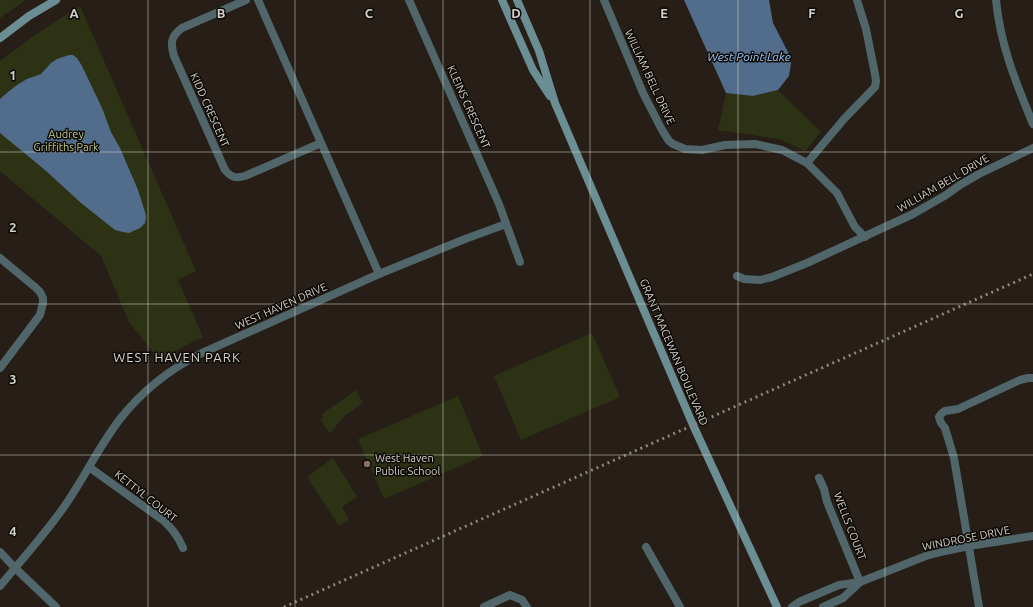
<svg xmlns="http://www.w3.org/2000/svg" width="1033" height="607" font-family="Ubuntu,sans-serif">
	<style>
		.green { fill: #2c3213 }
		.water { fill: #526c8b }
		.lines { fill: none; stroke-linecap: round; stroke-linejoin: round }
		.minor { stroke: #50666a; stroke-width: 8 }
		.tertiary { stroke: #50666a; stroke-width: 8 }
		.secondary { stroke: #6b8e94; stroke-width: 8 }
		.rail { stroke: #8c8680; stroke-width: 3; stroke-dasharray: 2 4; stroke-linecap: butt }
		.grid { fill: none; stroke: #d5d0cb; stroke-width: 1; stroke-opacity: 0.55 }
		.education-dot { fill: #8d6e63; stroke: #0c0906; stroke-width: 1.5 }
		.labels { text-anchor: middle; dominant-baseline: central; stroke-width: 3; stroke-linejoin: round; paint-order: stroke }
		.street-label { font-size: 11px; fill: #d5d0cb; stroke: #0c0906 }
		.park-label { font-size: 11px; fill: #bdcb89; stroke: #0c0906 }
		.poi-label { font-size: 11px; fill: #d5d0cb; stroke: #0c0906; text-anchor: start }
		.water-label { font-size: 12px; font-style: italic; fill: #9dc9fe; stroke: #0c0906 }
		.quarter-label { font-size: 13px; letter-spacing: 1px; fill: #d5d0cb; stroke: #0c0906 }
		.grid-label { font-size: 13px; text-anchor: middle; font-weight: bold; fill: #d5d0cb; stroke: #0c0906; stroke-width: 3; stroke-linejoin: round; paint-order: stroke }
	</style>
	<rect width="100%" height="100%" fill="#261e17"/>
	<g class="green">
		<polygon points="0,0 26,0 0,18"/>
		<polygon points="80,6 196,271 178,280 203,337 177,350 160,361 129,322 101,256 0,171 0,61 32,37"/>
		<polygon points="778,90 821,132 805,151 779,139 718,130 726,93 753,96"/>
		<polygon points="592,333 620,397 521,440 494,376"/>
		<polygon points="356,390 363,403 344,416 330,434 321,421 323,417 322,414"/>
		<polygon points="458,396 483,456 384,499 358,439"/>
		<polygon points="333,458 357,497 342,507 349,520 339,526 307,477"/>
	</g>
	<g class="water">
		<polygon points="684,0 769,0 773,23 789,54 791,63 789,76 778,90 753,96 726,93"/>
		<polygon points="69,55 73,55 77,58 82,66 102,108 111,132 120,148 138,190 145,212 146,217 145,223 140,228 129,233 123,232 115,230 81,203 45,170 0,133 0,99 8,92 17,85 27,79 41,74 51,63 57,59"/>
	</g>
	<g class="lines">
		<g class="minor">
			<path d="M246,0L182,28C171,36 170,43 174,56L225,170C231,177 235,179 245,176L321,143"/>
			<polyline points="409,0 499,204 520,262"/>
			<polyline points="604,0 643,93 662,130 669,141 673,144 685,149 702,150 725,145 755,144 782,150 807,163 837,193 855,227 865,237"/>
			<polyline points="807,163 844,119 875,87 876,81 875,74 866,29 857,0"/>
			<polyline points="0,258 35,287 40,292 43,298 43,303 40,315 0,368"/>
			<polyline points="379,274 465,239 506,224"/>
			<polyline points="737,276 744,279 760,280 772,277 807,263 913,214 946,195 960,185 979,174 1033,148"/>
			<path d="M89,467L164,521C173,530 178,536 183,548"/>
			<polyline points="819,478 824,489 827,502 860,582"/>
			<polyline points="646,547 680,607"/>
			<path d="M0,552L15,568C33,547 51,526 66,504C85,476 100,445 120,419C142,391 170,369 202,353L379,274L258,0"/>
			<polyline points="0,586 15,568 56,607"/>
			<polyline points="484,607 510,595 522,600 527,607"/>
			<polyline points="979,607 954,458 945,428 941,423 939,417 941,414 945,411 958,409 1020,380 1028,378 1033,378"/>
		</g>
		<g class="tertiary">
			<path d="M996,0C1000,44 1016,83 1033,124"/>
			<polyline points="792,607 799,602 839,585 860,582 926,556 945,551 969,546 1033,536"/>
			<polyline points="823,607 843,598 860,582"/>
		</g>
		<g class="secondary">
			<polyline points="502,0 533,70 550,96"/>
			<polyline points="517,0 539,51 555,103 693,425 777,607"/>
			<polyline points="0,38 29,16 56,0"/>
		</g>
		<polyline class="rail" points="284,607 1033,274"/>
	</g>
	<path class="grid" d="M148,0V607M295,0V607M443,0V607M590,0V607M738,0V607M885,0V607M0,152H1033M0,304H1033M0,455H1033"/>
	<circle class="education-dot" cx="367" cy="464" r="4"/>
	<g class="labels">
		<g class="street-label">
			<text transform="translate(650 77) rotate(65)">WILLIAM BELL DRIVE</text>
			<text transform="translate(469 107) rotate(66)">KLEINS CRESCENT</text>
			<text transform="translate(210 110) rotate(66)">KIDD CRESCENT</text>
			<text transform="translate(943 183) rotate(-30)">WILLIAM BELL DRIVE</text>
			<text transform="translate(281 306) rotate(-24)">WEST HAVEN DRIVE</text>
			<text transform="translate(674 352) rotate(67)">GRANT MACEWAN BOULEVARD</text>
			<text transform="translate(146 496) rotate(38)">KETTYL COURT</text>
			<text transform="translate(850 526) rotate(69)">WELLS COURT</text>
			<text transform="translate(966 538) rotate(-11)">WINDROSE DRIVE</text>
		</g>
		<g class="park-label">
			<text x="66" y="134">Audrey<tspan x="66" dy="13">Griffiths Park</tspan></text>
		</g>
		<g class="poi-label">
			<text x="375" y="458">West Haven<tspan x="375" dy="13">Public School</tspan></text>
		</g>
		<g class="water-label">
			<text x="749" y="56">West Point Lake</text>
		</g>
		<g class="quarter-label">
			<text x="177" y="357">WEST HAVEN PARK</text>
		</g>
	</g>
	<g class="grid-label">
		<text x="74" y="18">A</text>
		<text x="221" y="18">B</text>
		<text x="369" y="18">C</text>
		<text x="516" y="18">D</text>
		<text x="664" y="18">E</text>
		<text x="812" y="18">F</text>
		<text x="959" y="18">G</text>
		<text x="13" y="80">1</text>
		<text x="13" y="232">2</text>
		<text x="13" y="384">3</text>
		<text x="13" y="536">4</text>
	</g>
</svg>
